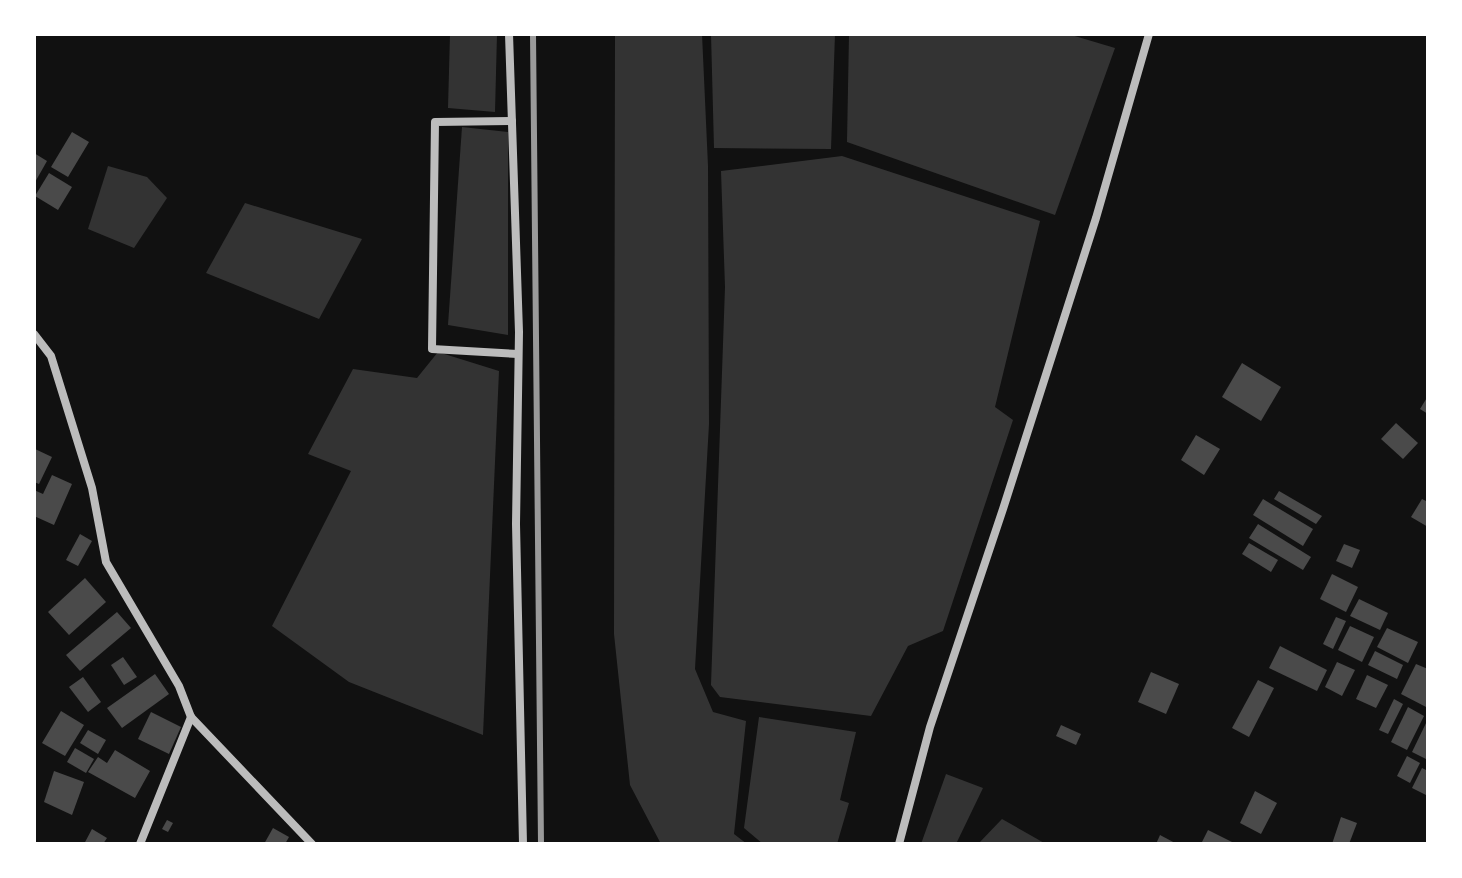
<svg xmlns="http://www.w3.org/2000/svg" width="1462" height="878" font-family="Figtree,sans-serif">
	<style>
		.water { fill: #333 }
		.building { fill: #4a4a4a }
		.lines { fill: none; stroke-linecap: round; stroke-linejoin: round }
		.minor { stroke: #bcbcbc; stroke-width: 8 }
		.rail { stroke: #9a9a9a; stroke-width: 6 }
	</style>
	<rect width="100%" height="100%" fill="#111"/>
	<g class="water">
		<polygon points="450,34 497,34 495,112 448,108"/>
		<polygon points="615,34 702,34 708,166 709,424 695,669 713,712 746,721 734,834 747,844 661,844 630,785 614,634"/>
		<polygon points="711,34 835,34 831,149 714,148"/>
		<polygon points="849,34 1068,34 1115,48 1055,215 847,142"/>
		<polygon points="462,127 508,132 508,335 448,325"/>
		<polygon points="842,156 1040,221 995,407 1013,420 943,631 908,646 871,716 720,697 711,685 725,287 721,171"/>
		<polygon points="108,166 147,177 167,198 134,248 88,229"/>
		<polygon points="245,203 362,239 319,319 206,273"/>
		<polygon points="438,352 499,371 483,735 349,682 272,626 351,471 308,454 353,369 417,378"/>
		<polygon points="759,717 856,732 840,800 849,803 837,844 763,844 744,828"/>
		<polygon points="946,774 983,788 956,844 921,844"/>
		<polygon points="1002,819 1046,844 978,844"/>
	</g>
	<g class="building">
		<polygon points="72,132 89,142 68,177 51,167"/>
		<polygon points="34,153 47,161 34,184"/>
		<polygon points="49,173 72,187 58,210 35,196"/>
		<polygon points="1242,363 1281,387 1261,421 1222,397"/>
		<polygon points="1428,396 1428,414 1420,409"/>
		<polygon points="1396,423 1418,443 1403,459 1381,439"/>
		<polygon points="1196,435 1220,449 1204,475 1181,460"/>
		<polygon points="35,449 52,457 39,484 34,482"/>
		<polygon points="52,475 72,484 54,525 34,516 34,490 43,494"/>
		<polygon points="1279,491 1322,516 1316,524 1274,499"/>
		<polygon points="1263,499 1313,529 1303,546 1253,515"/>
		<polygon points="1422,499 1428,502 1428,527 1411,517"/>
		<polygon points="1258,524 1311,557 1303,570 1249,538"/>
		<polygon points="80,534 92,541 78,566 66,560"/>
		<polygon points="1249,543 1278,560 1271,572 1242,554"/>
		<polygon points="1344,544 1360,550 1352,568 1336,561"/>
		<polygon points="1332,574 1358,587 1346,612 1320,599"/>
		<polygon points="85,578 106,602 69,635 48,612"/>
		<polygon points="1359,599 1388,613 1380,630 1350,616"/>
		<polygon points="117,612 131,628 80,671 66,655"/>
		<polygon points="1336,617 1346,621 1333,649 1323,644"/>
		<polygon points="1350,626 1374,637 1362,662 1338,650"/>
		<polygon points="1387,628 1418,642 1408,663 1377,647"/>
		<polygon points="1280,646 1327,670 1317,691 1269,668"/>
		<polygon points="1375,651 1403,665 1397,679 1368,665"/>
		<polygon points="123,657 137,677 124,685 111,665"/>
		<polygon points="1337,662 1355,670 1342,696 1325,687"/>
		<polygon points="1416,664 1428,669 1428,708 1401,694"/>
		<polygon points="1151,672 1179,684 1166,714 1138,702"/>
		<polygon points="155,674 169,694 122,728 107,708"/>
		<polygon points="1367,675 1388,685 1376,708 1356,699"/>
		<polygon points="83,677 101,702 88,712 69,687"/>
		<polygon points="1258,680 1274,688 1249,737 1232,728"/>
		<polygon points="1394,699 1403,704 1388,734 1379,730"/>
		<polygon points="1408,707 1424,716 1407,750 1391,742"/>
		<polygon points="61,711 84,725 65,756 42,743"/>
		<polygon points="151,712 181,727 169,754 138,739"/>
		<polygon points="1428,719 1428,760 1412,752"/>
		<polygon points="1061,725 1081,734 1076,745 1056,736"/>
		<polygon points="88,730 106,740 98,754 80,743"/>
		<polygon points="75,748 94,759 86,773 67,762"/>
		<polygon points="115,750 150,771 135,798 88,772 98,757 107,763"/>
		<polygon points="1407,756 1420,763 1410,783 1397,776"/>
		<polygon points="1422,768 1428,771 1428,796 1412,788"/>
		<polygon points="54,771 84,782 72,815 44,802"/>
		<polygon points="1255,791 1277,803 1261,834 1240,823"/>
		<polygon points="1341,817 1357,823 1349,844 1332,844"/>
		<polygon points="167,820 173,823 168,832 162,829"/>
		<polygon points="273,828 289,837 285,844 264,844"/>
		<polygon points="92,829 107,838 103,844 84,844"/>
		<polygon points="1208,830 1236,844 1201,844"/>
		<polygon points="1160,835 1177,844 1156,844"/>
	</g>
	<g class="lines">
		<g class="minor">
			<polyline points="509,34 519,332 516,524 523,844"/>
			<polyline points="512,121 435,122 432,349 518,354"/>
			<polyline points="34,334 51,356 92,488 106,562 179,686 191,717 312,844"/>
			<polyline points="140,844 191,717"/>
			<polyline points="899,844 930,727 1003,509 1096,218 1149,34"/>
		</g>
		<polyline class="rail" points="533,34 541,844"/>
	</g>
	<rect width="1462" height="878" fill="none" stroke="#ffffff" stroke-width="72"/>
</svg>
